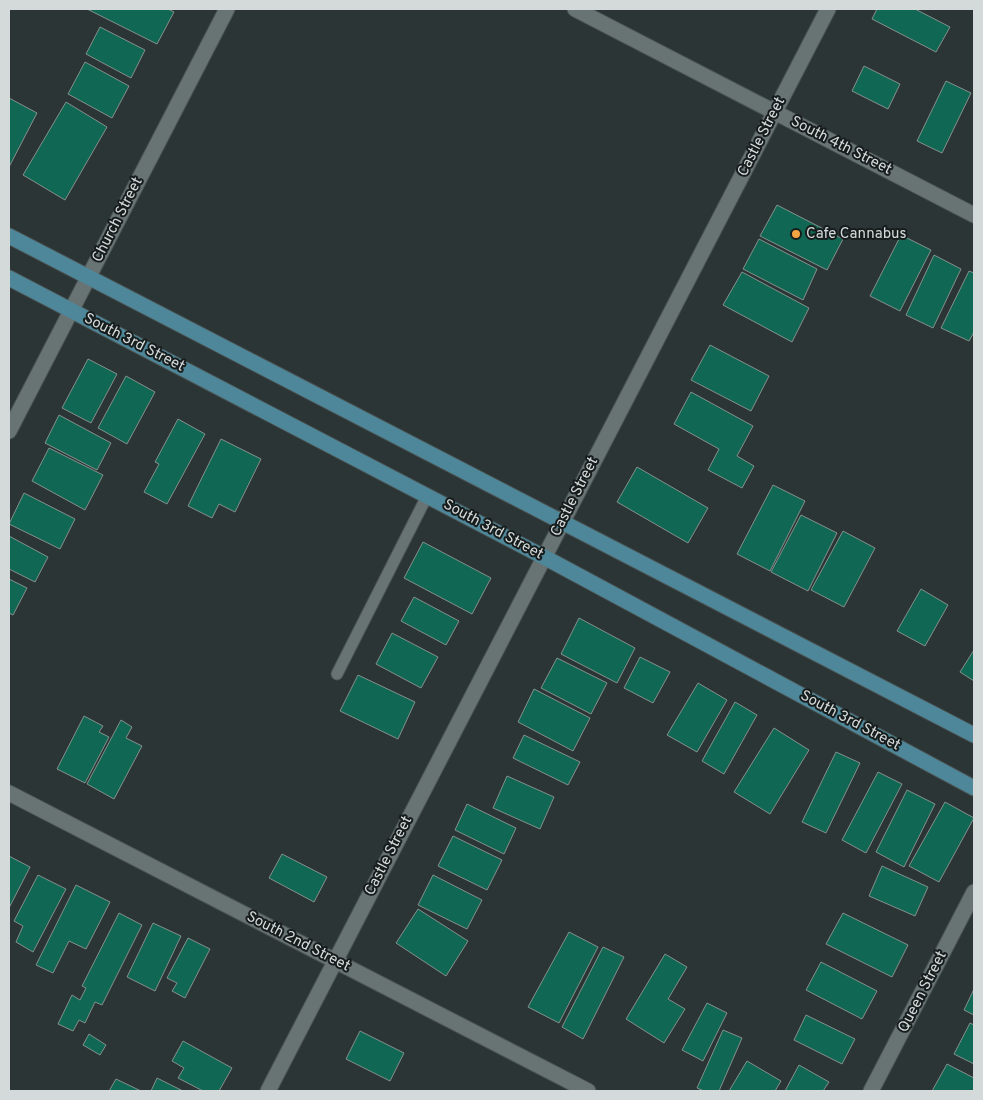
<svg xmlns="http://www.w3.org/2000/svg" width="983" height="1100" font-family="Overpass,sans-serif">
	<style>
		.building { fill: #106854; stroke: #85908c }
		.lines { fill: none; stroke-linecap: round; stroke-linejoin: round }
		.service-casing { stroke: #4a5252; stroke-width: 13 }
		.minor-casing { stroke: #4a5252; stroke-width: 17 }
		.tertiary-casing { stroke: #4a5252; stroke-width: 17 }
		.primary-casing { stroke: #4a5252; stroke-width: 17 }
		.service { stroke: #687373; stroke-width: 11 }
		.minor { stroke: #687373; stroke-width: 15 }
		.tertiary { stroke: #687373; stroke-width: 15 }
		.primary { stroke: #4e8799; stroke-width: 15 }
		.poi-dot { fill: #f4a443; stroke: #171c1c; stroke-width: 2 }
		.labels { text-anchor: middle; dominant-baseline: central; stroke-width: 4; stroke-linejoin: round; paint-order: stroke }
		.street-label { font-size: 15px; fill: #d4dada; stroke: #171c1c }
		.poi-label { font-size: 15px; fill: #d4dada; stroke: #171c1c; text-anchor: start }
	</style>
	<rect width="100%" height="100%" fill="#2b3535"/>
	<g class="building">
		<polygon points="87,9 168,9 174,12 157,44"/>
		<polygon points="877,9 915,9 950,27 936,52 872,19"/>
		<polygon points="100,27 145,50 131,78 86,54"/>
		<polygon points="85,62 129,86 112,118 68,94"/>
		<polygon points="864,66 900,84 888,109 852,91"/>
		<polygon points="946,81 971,93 942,153 917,141"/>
		<polygon points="9,98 37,113 9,167"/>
		<polygon points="66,102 107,127 65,200 23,175"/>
		<polygon points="777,205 843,239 827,270 760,236"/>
		<polygon points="901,235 931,250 900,311 870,296"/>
		<polygon points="759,239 817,269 803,300 743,269"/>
		<polygon points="934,255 961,269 933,328 906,315"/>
		<polygon points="969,271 974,273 974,332 969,341 941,328"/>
		<polygon points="742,272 809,308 792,342 723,305"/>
		<polygon points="710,345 769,376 751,411 691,380"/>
		<polygon points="88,359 117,374 91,423 62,408"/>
		<polygon points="126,376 155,392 127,444 98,428"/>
		<polygon points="691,392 753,426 737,456 754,466 742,488 708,470 719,449 674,424"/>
		<polygon points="59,415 111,443 97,470 45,443"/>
		<polygon points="178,419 205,434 167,504 144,492 159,464 155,462"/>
		<polygon points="221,439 261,459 235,512 219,504 212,518 188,506"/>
		<polygon points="49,448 103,475 85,510 32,481"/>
		<polygon points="637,467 708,508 688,543 617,502"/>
		<polygon points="773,485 805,501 770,571 737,554"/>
		<polygon points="24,493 75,519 60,549 9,524"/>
		<polygon points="801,515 837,533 808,591 771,572"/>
		<polygon points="843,531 875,548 844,607 811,590"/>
		<polygon points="9,536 48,557 35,582 9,569"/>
		<polygon points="423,542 491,578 472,614 404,578"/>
		<polygon points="9,579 27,588 13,615 9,613"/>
		<polygon points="921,589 948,605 925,646 897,631"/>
		<polygon points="414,597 459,621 446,645 401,621"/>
		<polygon points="579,618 635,648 617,683 561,654"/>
		<polygon points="392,633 438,657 421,688 376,664"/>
		<polygon points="974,650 974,681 960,672"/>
		<polygon points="640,657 670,672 653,703 624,688"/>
		<polygon points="557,658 607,683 591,714 541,688"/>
		<polygon points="358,675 415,702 398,739 340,711"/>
		<polygon points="698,683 727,700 697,752 667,735"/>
		<polygon points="534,689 590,718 573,751 518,722"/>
		<polygon points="735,702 757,715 724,774 702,761"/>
		<polygon points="84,716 103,726 99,732 109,737 85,783 57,769"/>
		<polygon points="121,720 132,727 126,738 142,746 114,799 87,784"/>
		<polygon points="774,728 809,750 770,814 734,792"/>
		<polygon points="524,735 580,762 568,785 513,758"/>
		<polygon points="836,752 860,763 826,833 802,822"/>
		<polygon points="878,772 902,784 866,853 842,840"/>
		<polygon points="507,776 554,797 540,829 493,808"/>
		<polygon points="907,790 935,804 904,867 876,852"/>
		<polygon points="945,802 974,818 939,882 909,866"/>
		<polygon points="467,804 516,828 504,854 455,830"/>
		<polygon points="453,836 502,860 487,890 438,866"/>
		<polygon points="282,854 327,877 314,902 269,878"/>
		<polygon points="9,856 30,867 9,908"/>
		<polygon points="882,866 928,887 915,916 869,896"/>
		<polygon points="38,875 66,889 33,952 16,942 23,926 14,921"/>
		<polygon points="433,875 482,900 467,929 418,905"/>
		<polygon points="76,885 110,902 86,949 69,941 53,973 36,965"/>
		<polygon points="418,909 468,941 446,976 396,943"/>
		<polygon points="119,913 142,925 102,1005 95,1002 85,1023 79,1020 73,1031 58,1024 72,995 80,1000 86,988 82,986"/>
		<polygon points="843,913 908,945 892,977 826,944"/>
		<polygon points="153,923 181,936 155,991 127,977"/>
		<polygon points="569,932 598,947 559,1023 528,1007"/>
		<polygon points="188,938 210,949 185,998 172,991 177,983 167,978"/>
		<polygon points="603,947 624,957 583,1039 562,1027"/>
		<polygon points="665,954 687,967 668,999 685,1009 664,1043 626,1019"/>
		<polygon points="821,962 877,991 862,1019 806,990"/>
		<polygon points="974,989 974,1015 964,1010"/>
		<polygon points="707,1003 727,1013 703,1061 682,1050"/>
		<polygon points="806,1015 855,1039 842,1064 794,1040"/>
		<polygon points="970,1023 974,1025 974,1064 954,1054"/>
		<polygon points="723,1030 742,1038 719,1091 704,1091 697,1088"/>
		<polygon points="360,1031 404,1053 390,1081 346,1059"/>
		<polygon points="89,1034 106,1045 100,1055 83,1045"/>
		<polygon points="183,1041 232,1068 219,1091 203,1091 178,1078 184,1068 172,1061"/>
		<polygon points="747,1061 781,1081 775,1091 729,1091"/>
		<polygon points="947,1064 974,1078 974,1091 932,1091"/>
		<polygon points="799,1065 829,1082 823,1091 785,1091"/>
		<polygon points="157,1078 183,1091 151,1091"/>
		<polygon points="116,1079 141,1091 109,1091"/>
	</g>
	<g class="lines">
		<g class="service-casing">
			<polyline id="service" points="337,674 427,496"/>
		</g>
		<g class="minor-casing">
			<g id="minor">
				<polyline points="575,9 974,215"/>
				<polyline points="9,431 227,9"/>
				<polyline points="9,793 588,1091"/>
				<polyline points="871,1091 974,892"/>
			</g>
		</g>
		<g class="tertiary-casing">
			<polyline id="tertiary" points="268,1091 828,9"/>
		</g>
		<g class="primary-casing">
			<g id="primary">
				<polyline points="9,236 974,735"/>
				<polyline points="9,278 544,557 974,788"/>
			</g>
		</g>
		<use href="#service" class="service"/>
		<use href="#minor" class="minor"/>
		<use href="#tertiary" class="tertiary"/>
		<use href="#primary" class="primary"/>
	</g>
	<circle class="poi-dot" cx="796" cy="234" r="5"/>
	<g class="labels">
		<g class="street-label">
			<text transform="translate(762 137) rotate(-63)">Castle Street</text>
			<text transform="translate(841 146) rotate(27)">South 4th Street</text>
			<text transform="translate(118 220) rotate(-63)">Church Street</text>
			<text transform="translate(134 343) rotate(27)">South 3rd Street</text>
			<text transform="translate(575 497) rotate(-63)">Castle Street</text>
			<text transform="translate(493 530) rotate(28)">South 3rd Street</text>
			<text transform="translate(850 721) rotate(28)">South 3rd Street</text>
			<text transform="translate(389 856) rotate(-63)">Castle Street</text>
			<text transform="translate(298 942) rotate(27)">South 2nd Street</text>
			<text transform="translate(923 992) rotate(-63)">Queen Street</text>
		</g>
		<g class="poi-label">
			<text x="806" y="234">Cafe Cannabus</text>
		</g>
	</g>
	<rect width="983" height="1100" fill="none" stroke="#d4dada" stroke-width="20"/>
</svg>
